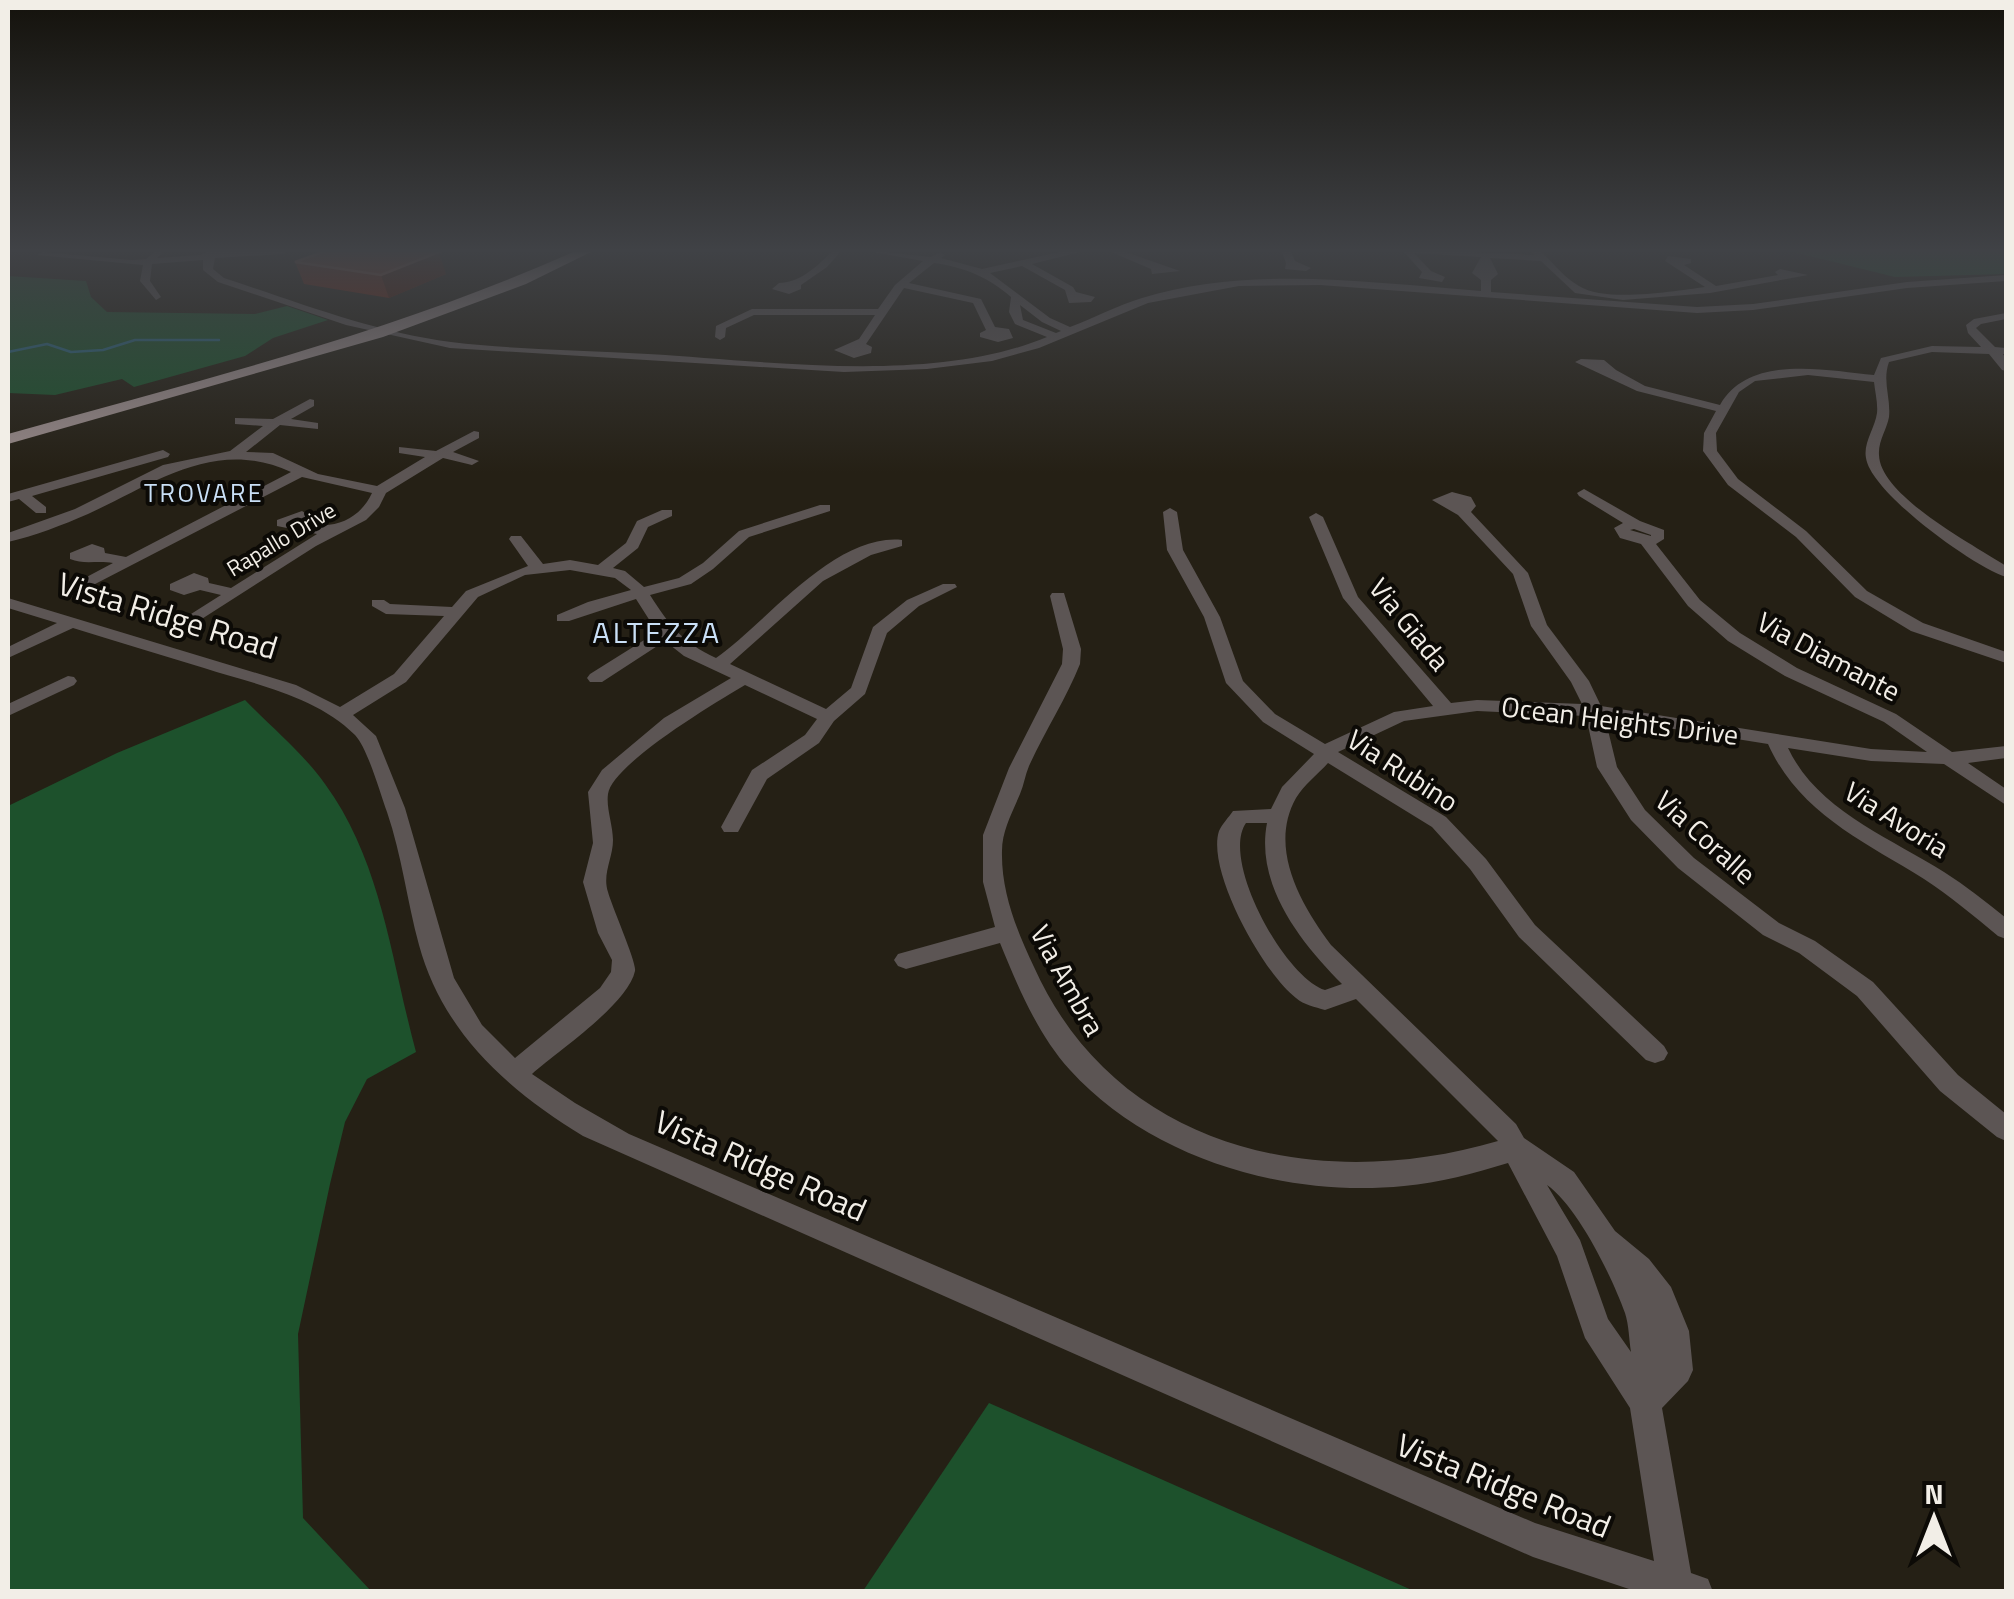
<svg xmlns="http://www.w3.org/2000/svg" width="2014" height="1599" font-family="'Titillium Web',sans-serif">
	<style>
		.green { fill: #1d512c }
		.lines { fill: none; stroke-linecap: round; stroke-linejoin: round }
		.stream { stroke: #2b657d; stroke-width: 2.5 }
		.minor { fill: #5c5554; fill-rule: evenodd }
		.major { fill: #978988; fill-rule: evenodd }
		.wall { fill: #712310 }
		.shaded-wall { fill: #4d1908 }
		.building { fill: #7f3927; stroke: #915545; stroke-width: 2.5 }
		.labels { text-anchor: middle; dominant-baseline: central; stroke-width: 8; stroke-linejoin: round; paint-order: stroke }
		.far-street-label { font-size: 22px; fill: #f2eee7; stroke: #0c0a06 }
		.far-neighbourhood-label { font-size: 25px; letter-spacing: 2.5px; fill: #c9dff6; stroke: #0c0a06 }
		.street-label { font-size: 28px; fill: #f2eee7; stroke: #0c0a06 }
		.neighbourhood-label { font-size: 30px; letter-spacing: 2.5px; fill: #c9dff6; stroke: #0c0a06 }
		.near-street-label { font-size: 32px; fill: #f2eee7; stroke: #0c0a06 }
	</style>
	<rect width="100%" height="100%" fill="#252015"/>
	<g class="green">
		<polygon points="1781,249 2006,249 2006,274 1895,277"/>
		<polygon points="8,276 86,281 91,297 107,312 255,314 287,306 328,320 273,338 245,356 134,387 122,379 55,395 8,393"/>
		<path d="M245,700C271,727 303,753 325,784C382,862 391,960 416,1052L367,1079L345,1122L330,1184L298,1334L303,1518L371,1591H8V806L117,753Z"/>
		<polygon points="989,1403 1414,1591 863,1591"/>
	</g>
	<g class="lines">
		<polyline class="stream" points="8,352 47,344 71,352 103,350 135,340 219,340"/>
		<g class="minor">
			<path d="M213,249H222L220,252L287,249L284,254L215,258L213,269L224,278C298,302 373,332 451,342C516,350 583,350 648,354C771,361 932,385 1047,337L1015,324L1009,312L1011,297C988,277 964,267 934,263L909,283L981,299L995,327L1009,329L1013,338L998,342L980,337V333L986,330L973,303L904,288L866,344L872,347L871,353L854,358L834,350L859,339L875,315H754L726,328L725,337L720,340L715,337L716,326L752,309H878L895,285L923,261L856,249L931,257L940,252L945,255L941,258L982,269L1073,249H1092L1032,264L1073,287L1076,292L1095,297L1091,302L1069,303L1065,290L1022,266L990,273L1050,318L1070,327C1094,318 1118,305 1142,298C1251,265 1370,283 1481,291V280L1472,273L1481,257L1414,253L1431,271L1445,277L1442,282L1419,278L1422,272L1404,252L1396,249L1535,255L1528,249H1538C1552,261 1563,277 1579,286C1606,303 1674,291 1705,287L1665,261L1668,256L1691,259V263L1684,265L1716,286L1778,275L1775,272L1780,269L1808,275L1710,293L1623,300L1575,293L1541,261L1490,258L1498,274L1491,280V292L1697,307L1753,304L1907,282L2006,275V281L1907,288L1753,310L1697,313L1320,285L1239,286L1148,303L1039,348L992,361L927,369L844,372L450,348L346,325L218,282L203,270V260L152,264L150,281L161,297L156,300L140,281L143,265L37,255L42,252L132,260L146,259L157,250L162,253L157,258L200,255ZM1020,305L1042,322L1061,331L1056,333L1023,320Z"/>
			<path d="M834,249H843L827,267L801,285V289L789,294L772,289L779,283C800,283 819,265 834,249Z"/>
			<polygon points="1104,249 1117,249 1180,271 1152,274 1151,269"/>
			<polygon points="1281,249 1290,249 1295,261 1311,268 1306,271 1285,269 1286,263"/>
			<path d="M2006,313V319L1981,324L1976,328L1995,347L2006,348V354H2003L2006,359V371L2002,370L1989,354L1932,352L1889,362C1882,381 1891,398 1889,417C1887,429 1878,441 1879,455C1880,496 1974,545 2006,566V577C1974,567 1871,493 1866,458C1863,443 1875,428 1877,413C1878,403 1875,392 1874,382L1808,375L1755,381L1739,392L1716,433L1717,451L1738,479L1806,531L1867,591L1923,623L2006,652V663L1911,631L1855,597L1796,537L1728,485L1703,451L1704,433L1716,411L1637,391L1575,362L1581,359L1604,360L1616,370L1645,386L1720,405C1749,354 1824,370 1874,375L1881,358L1932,346L1981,347L1968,333L1966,325L1974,319Z"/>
			<path d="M310,399L314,400V406L291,419L318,423V429L280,425L246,452L273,453L318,474L377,486L425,457L399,453V447L436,451L474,431L479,432V438L453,452L479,461L472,465L443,458L386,493L379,507L366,520L316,546L197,622L191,620V614L221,595L200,590L184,595L170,590V584L194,573L208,578L209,583L231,588L317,534L277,526V520L302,511L316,520L313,524C337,529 361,517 372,493L302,477L70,597L62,592L64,589L113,563C98,560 84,565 70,559V553L92,544L104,548L105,553L126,557L228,504L204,498V492L239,499L291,472C216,437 155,483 88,514C63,525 34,536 8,542V533L75,509L163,465L230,451L263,426L235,424V418L273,419Z"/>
			<polygon points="163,450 170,454 168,457 32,496 46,507 46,513 36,513 19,499 8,502 8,494"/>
			<path d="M1584,489L1640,521L1664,530V539L1656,544L1700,600L1740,633L1797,668L1896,714L1952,752L2006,746V758L1968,763L2006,789V805L1944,764L1871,761L1788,748C1818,811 1889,837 1944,872C1966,886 1986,902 2006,918V939L1998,936C1974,916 1950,896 1924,879C1863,841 1799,813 1768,744L1605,718L1617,767L1645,810L1694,858L1779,923L1815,941L1873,982L1958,1075L2006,1114V1141L1997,1137L1940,1091L1857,996L1799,953L1763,935L1678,868L1631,820L1597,767L1586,716L1477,711L1404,721L1338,752L1446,817L1486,859L1535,925L1664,1046L1668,1053L1664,1060L1655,1063L1646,1060L1519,937L1470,869L1432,827L1328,763C1318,774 1304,785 1296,798C1268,848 1301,905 1331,945L1516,1124L1524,1138L1574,1172L1615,1231L1649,1259L1671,1287L1689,1331L1693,1370L1688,1381L1662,1408L1691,1573L1708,1579L1713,1592H1638L1533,1557L583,1136C508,1090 443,1033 419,945C407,901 402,856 387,812C380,793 368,749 355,735C316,696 254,684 204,668C160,655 116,641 73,628L8,658V647L57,623L8,608V598L296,685L340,707L394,674L444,616L386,614L372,606V600H384L390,604L452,607L466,591L528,566L509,539L511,536H521L543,564L570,560L598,565L626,543L637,521L662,510H672V516L648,527L638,548L613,568L625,571L644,587L679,578L703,563L739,531L820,505H830V511L749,537L713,569L691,584L650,595C670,626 682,642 716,658C767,622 835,533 902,540V546L871,555L823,581L730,664L826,709L851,688L873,627L907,600L943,584H955L957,587L919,606L887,633L865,694L834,721L819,743L767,779L738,832H724L721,827L752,770L805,735L817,719L745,685C718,701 612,764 608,794C606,808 613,825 613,840C613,858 602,874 608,892C612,907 637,963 635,971C628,1004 558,1051 532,1074L575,1103L629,1134L1535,1523L1654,1561L1630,1408L1585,1338L1557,1256L1508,1163C1474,1173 1440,1183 1404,1186C1286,1198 1151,1159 1070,1070C1038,1035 1018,987 1000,943L906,969L898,966L894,960L898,954L995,927L983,882V835L1009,768L1062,664L1063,649L1050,596L1052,593H1064L1081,649L1080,664C1066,699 1045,731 1029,766C1025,775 1024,785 1020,794C1012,813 1002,831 1002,851C1001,892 1017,931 1034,967C1116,1150 1318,1194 1498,1141L1356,999L1325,1010C1315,1007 1304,1005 1296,998C1264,974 1206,871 1219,831C1222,824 1229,817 1233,811L1271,809L1282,787L1314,754L1263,722L1226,683L1204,617L1167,550L1163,512L1170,508L1177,512L1183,550L1220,617L1243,681L1275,714L1325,744L1394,712L1433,706L1343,598L1309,517L1316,513L1323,517L1358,597L1451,703L1477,700L1582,704L1571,682L1531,626L1513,574L1458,515L1432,500L1452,492L1471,497L1476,506L1471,512L1528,573L1547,625L1589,681L1601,706L1871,749L1927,752L1884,722L1785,676L1728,641L1688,606L1641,544L1620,538L1614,528L1623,523L1579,496L1577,493ZM1634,529L1651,535V536L1630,530ZM570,570L615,578L631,590L588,602L557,615V621H569L636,599L657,632L590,674L587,678L590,682H602L665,641L684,656L731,678L664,718L602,770L588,792L593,843L583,882L598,933L612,960L611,972L600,988L515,1058L482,1025L454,978L405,808L376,736L353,715L406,682L478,597L525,575ZM1246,823H1267C1255,885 1301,943 1342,984L1325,990C1285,978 1220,860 1246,823ZM1547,1185C1578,1207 1612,1277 1625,1313C1629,1325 1629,1340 1631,1352L1608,1319L1580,1240Z"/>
			<polygon points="68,676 74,677 77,681 74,685 8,716 8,704"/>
		</g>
		<path class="major" d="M580,249H597L526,284L383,337L8,444V434C201,380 396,332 580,249Z"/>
	</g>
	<polygon class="wall" points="295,262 446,274 389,298 304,284"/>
	<polygon class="shaded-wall" points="439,252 446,274 389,298 381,275"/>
	<polygon class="building" points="331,249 421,249 439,252 381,275 295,262"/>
	<linearGradient id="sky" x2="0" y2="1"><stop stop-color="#14120c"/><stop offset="0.53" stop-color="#404246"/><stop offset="1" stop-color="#404246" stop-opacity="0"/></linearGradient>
	<rect width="2014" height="473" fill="url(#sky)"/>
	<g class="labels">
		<g class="far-street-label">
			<text transform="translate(281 539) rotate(-31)">Rapallo Drive</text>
		</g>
		<g class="far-neighbourhood-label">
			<text x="204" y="493">TROVARE</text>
		</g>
		<g class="street-label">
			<text transform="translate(1410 624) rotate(51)">Via Giada</text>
			<text transform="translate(1829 656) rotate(28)">Via Diamante</text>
			<text transform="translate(1620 720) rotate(7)">Ocean Heights Drive</text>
			<text transform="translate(1403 770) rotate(33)">Via Rubino</text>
			<text transform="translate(1897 819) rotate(32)">Via Avoria</text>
			<text transform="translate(1706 837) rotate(42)">Via Coralle</text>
			<text transform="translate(1068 980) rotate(61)">Via Ambra</text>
		</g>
		<g class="neighbourhood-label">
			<text x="657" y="632">ALTEZZA</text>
		</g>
		<g class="near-street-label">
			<text transform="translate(168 615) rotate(17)">Vista Ridge Road</text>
			<text transform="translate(761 1165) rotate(24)">Vista Ridge Road</text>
			<text transform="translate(1504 1485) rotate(22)">Vista Ridge Road</text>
		</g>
	</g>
	<rect width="2014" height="1599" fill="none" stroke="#f2eee7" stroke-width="20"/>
	<g transform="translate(1934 1519)" stroke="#0c0a06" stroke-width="8" paint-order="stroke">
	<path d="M0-8L18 38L0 25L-18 38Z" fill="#f2eee7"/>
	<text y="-15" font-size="28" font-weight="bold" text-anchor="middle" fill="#f2eee7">N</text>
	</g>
</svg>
